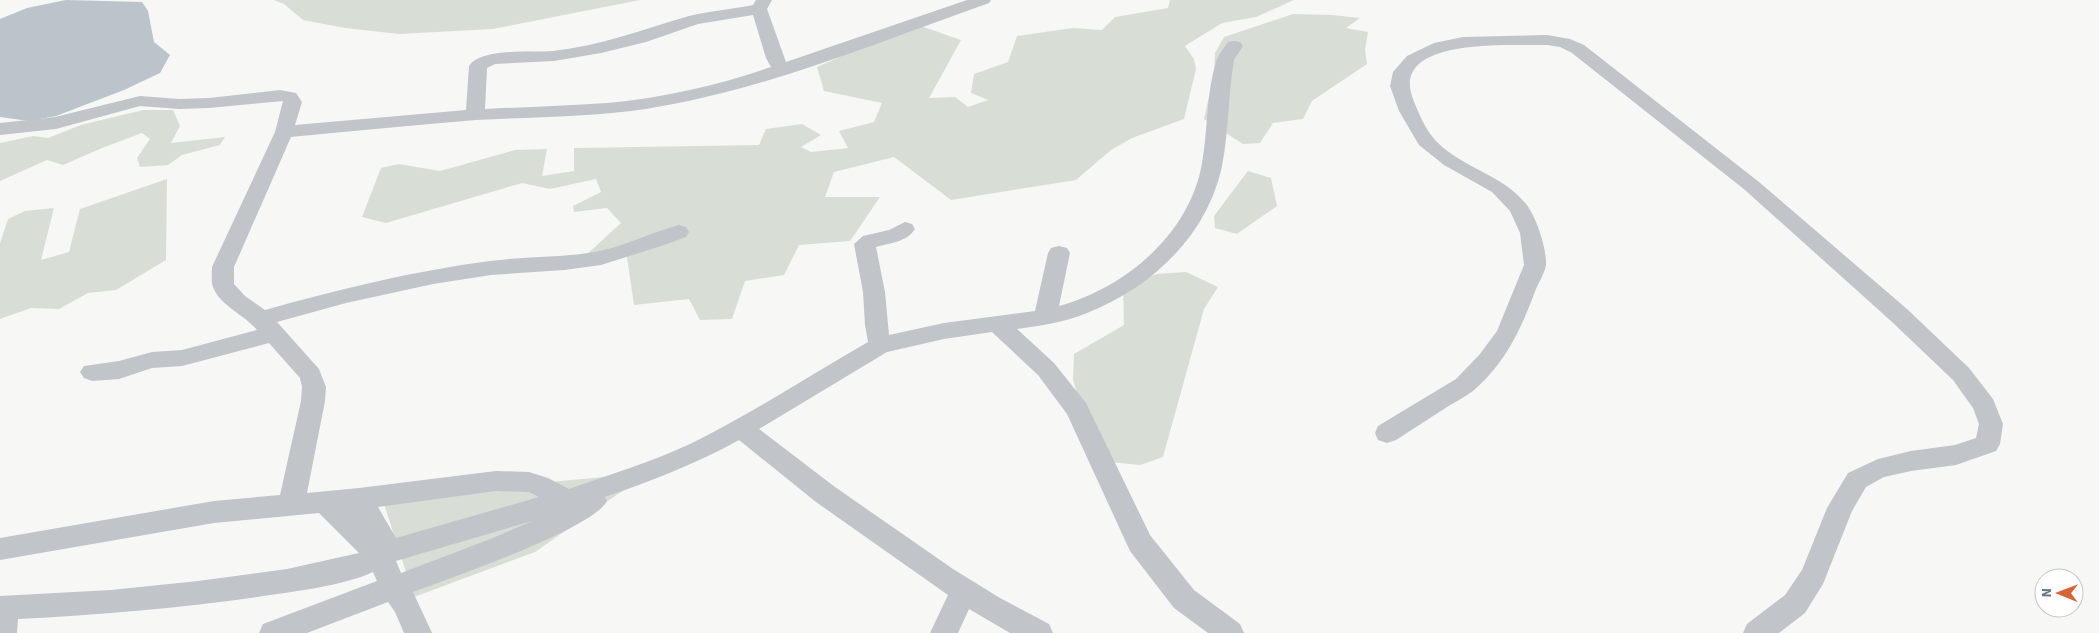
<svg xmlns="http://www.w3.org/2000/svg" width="2099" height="633" font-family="'Source Sans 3',sans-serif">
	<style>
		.green { fill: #d8ded6 }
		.water { fill: #bbc4ca }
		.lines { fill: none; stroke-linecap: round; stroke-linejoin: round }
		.minor { fill: #c1c4c8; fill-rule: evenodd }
	</style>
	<rect width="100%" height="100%" fill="#f7f7f5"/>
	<g class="green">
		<polygon points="274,0 640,0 493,29 399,34 345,28 303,20 284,4"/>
		<polygon points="1170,0 1294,0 1256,17 1222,23 1185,46 1194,59 1196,69 1184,119 1132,138 1111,150 1076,180 951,200 894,157 834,172 825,197 880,197 850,241 799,245 784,275 745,281 732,319 700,320 689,299 634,305 626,250 585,256 621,223 607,208 574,212 573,206 601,192 596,179 550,189 522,183 386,223 362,217 381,168 399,164 440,171 515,150 547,149 542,176 574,171 574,148 759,145 766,129 802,124 821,135 801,147 811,152 848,148 839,131 874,122 882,103 824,91 817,67 915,24 961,40 929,98 955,97 968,107 988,100 971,93 974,74 1008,62 1017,36 1073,28 1102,30 1115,17 1168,8"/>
		<polygon points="1293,14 1332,15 1360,18 1346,28 1368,32 1365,50 1367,64 1312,101 1303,119 1273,123 1260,143 1243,144 1204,119 1214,75 1215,53 1224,37"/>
		<polygon points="143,110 173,110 180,126 171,143 225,137 220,145 182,155 168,165 140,167 137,158 150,139 142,133 102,148 63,165 47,160 0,181 0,143 33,136 48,138 81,125"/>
		<polygon points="1248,171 1271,178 1277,206 1237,234 1215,228 1214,216"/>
		<polygon points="167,179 166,260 116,290 88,293 59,309 31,308 0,319 0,243 8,219 25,211 54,208 41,260 69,252 80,209"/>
		<polygon points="1186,272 1218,287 1204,309 1163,457 1140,465 1110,462 1089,433 1073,380 1074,354 1124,325 1123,284 1157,274"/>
		<polygon points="648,473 535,552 414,597 385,507 386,497"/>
	</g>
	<polygon class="water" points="66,0 142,2 148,11 154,42 170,55 160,73 124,90 56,116 29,121 0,117 0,19 27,8"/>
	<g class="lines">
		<g class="minor">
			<path d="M756,0H772L767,9L786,62L967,0H991L989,3C876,43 765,90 646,109C590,117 533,117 476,120C414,125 353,131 291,137L234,267V284L245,296L265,310C339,289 414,271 490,261C527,256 564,258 600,251C627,245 652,232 679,225L686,227L689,232L686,237L664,245L601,265L564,270L491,275L433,284L346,303L277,322L319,369L326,387L325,401L307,493L359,488L496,471L529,472L548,478L569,489C609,475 651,462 690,444C751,414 809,376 868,342L865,325L863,292L854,244L863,236L889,230L905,222L912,224L915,229C907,242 890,243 876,247L885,292L889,335L944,323L1035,311L1048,253L1051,248L1059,246L1067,248L1070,253L1059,306C1125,288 1190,234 1202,163C1208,130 1206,94 1216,62C1218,55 1224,48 1228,42L1234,41L1240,42L1243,46L1234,60C1228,95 1229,131 1222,166C1207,236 1152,287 1087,313C1065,322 1040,326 1017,329L1054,363L1086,403L1150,535L1194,590L1240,624L1244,633H1208L1174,608L1130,551L1067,414L1038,375L992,332L944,339L887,352L759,429L835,487L953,569L1000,598L1049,624L1053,633H1010L969,609L958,633H930L948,595L816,502L739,440C696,464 651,481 605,497L607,501C593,529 448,579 413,592L432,633H404L395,612L388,602L307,633H259L263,624L377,581L373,572C344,586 290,592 257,597C178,608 98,615 18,619L17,633H0V596L111,590L198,581L287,569L359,553L319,513L214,523L0,560V538L214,501L280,495L301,401L302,387L300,378L269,343L182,366L152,368L119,379L92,381L84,378L80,372L84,366L119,361L152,352L182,350L257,330C245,315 220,306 213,287C211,282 212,273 212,267L275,132L283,101L209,108L179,109L140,106L56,129L0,135V123L55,117L140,96L179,99L209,98L280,90L296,93L302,102L295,125L466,110L469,66C482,47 532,53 553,51C600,46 644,29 689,16C710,11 732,9 753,5ZM753,15L766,58L771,67C719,85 662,98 607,103C566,106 525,107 485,109L487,68L495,64L554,61L601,53L646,42L698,24ZM496,491L529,492L539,497L396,538L378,507ZM532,521L493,538L401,573L396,561Z"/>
			<path d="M1547,35L1570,39L1584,45L1759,182L1907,309L1969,368L1993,399L2003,424L2000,444L1996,451L1956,465L1911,471L1884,477L1866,487L1852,511L1823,584L1805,613L1779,633H1743L1747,624L1785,595L1802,570L1827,508L1848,473L1878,459L1911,451L1955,445L1976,438L1979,424L1973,408L1953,380L1891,321L1745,190L1572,53L1560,47L1547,45C1512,46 1389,36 1413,99C1418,112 1426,131 1436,141C1462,168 1502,174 1526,204C1536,216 1547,249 1546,265C1545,272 1539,282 1536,289C1521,329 1506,363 1473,391C1465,397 1455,402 1447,407C1430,418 1413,429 1396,440L1387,443L1378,440L1375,433L1378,426L1456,379L1480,354L1497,331L1524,265L1520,233L1510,211L1492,192L1444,165L1419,145L1399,111L1390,86L1393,72L1407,56L1434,43L1463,37Z"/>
		</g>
	</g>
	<g transform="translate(2059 593) rotate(271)"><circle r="24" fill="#ffffff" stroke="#c3c8cd"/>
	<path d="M0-4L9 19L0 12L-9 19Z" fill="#d56437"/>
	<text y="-8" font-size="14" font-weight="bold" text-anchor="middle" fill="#697683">N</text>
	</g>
</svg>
